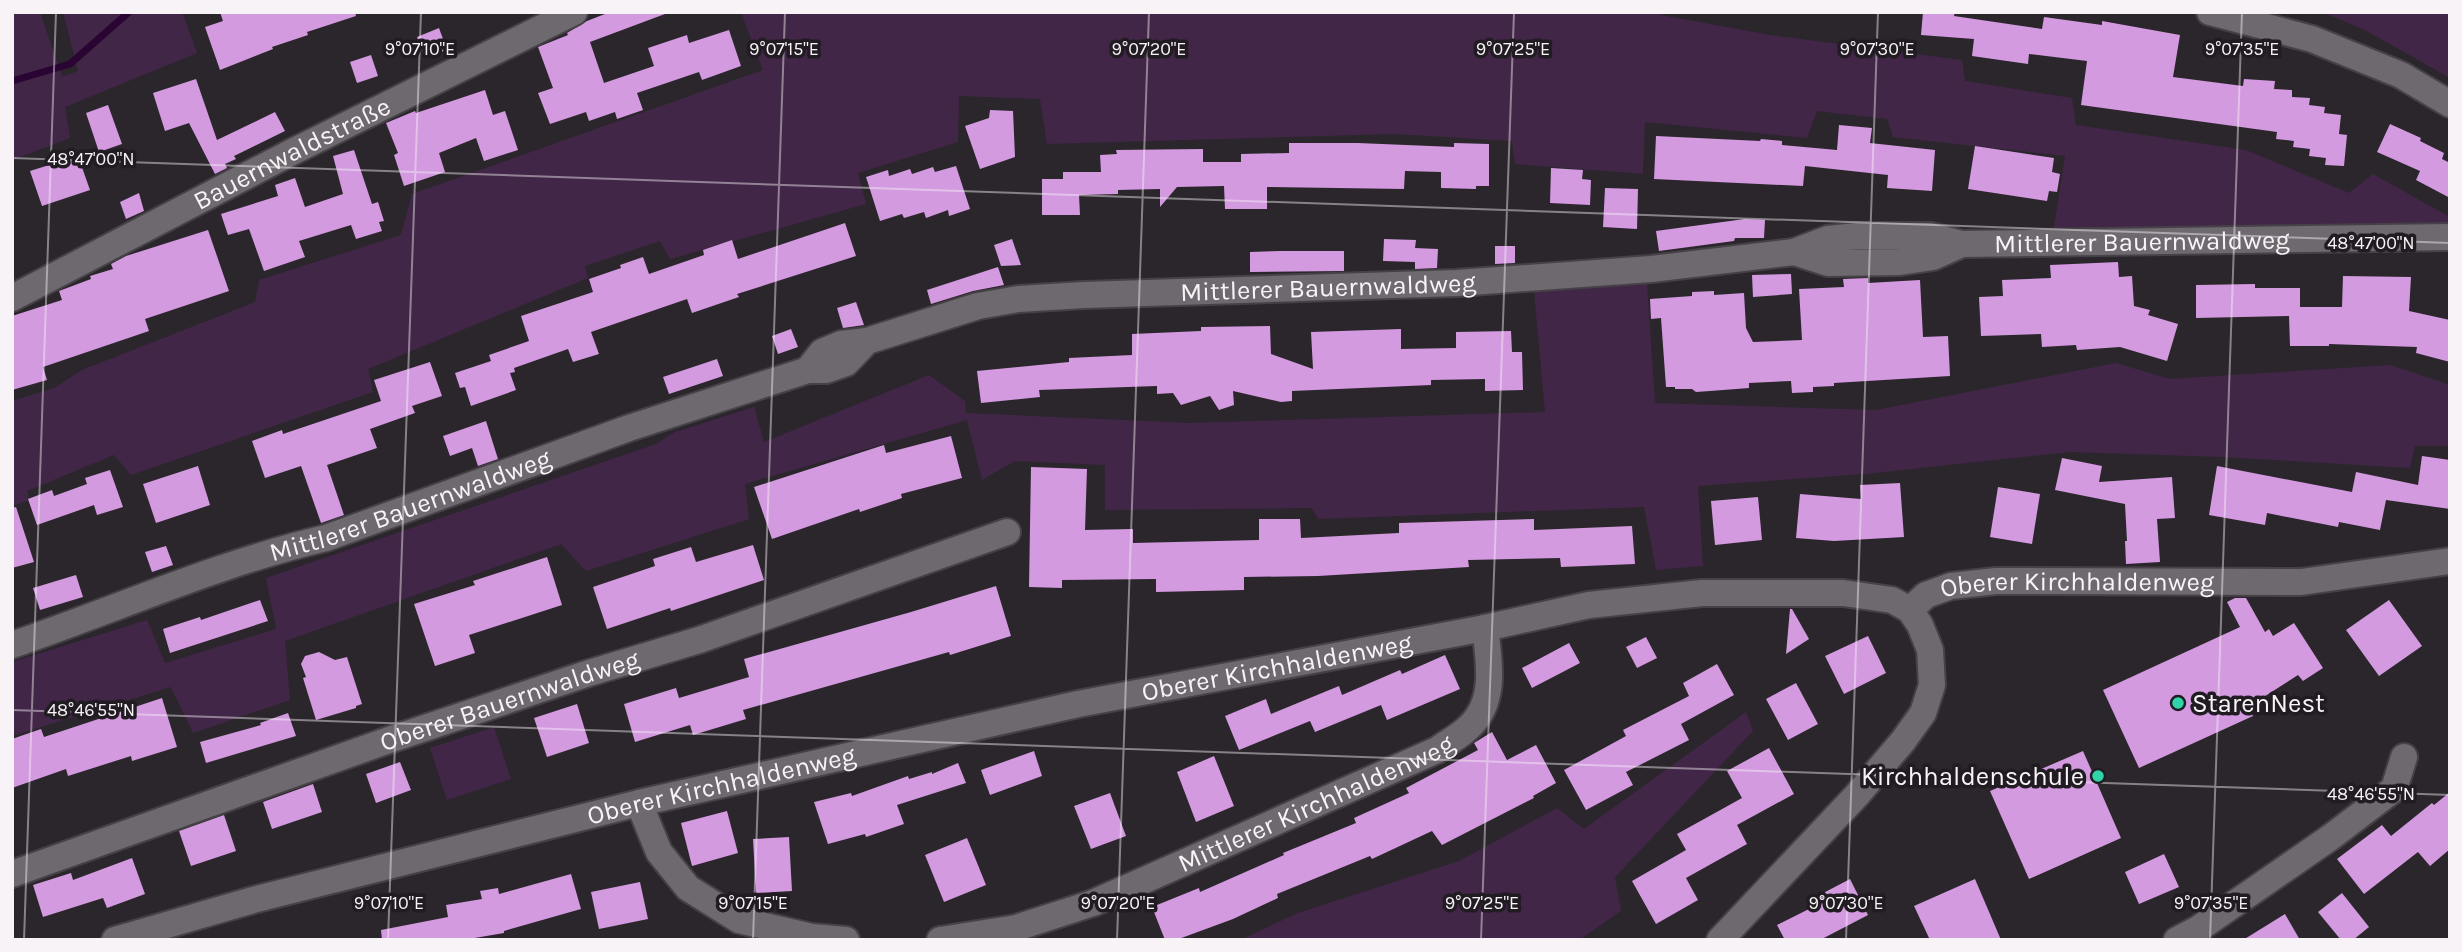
<svg xmlns="http://www.w3.org/2000/svg" width="2462" height="952" font-family="Karla,sans-serif">
	<style>
		.green { fill: #422648 }
		.lines { fill: none; stroke-linecap: round; stroke-linejoin: round }
		.stream { stroke: #2a0432; stroke-width: 7 }
		.building { fill: #d39ae0 }
		.minor-casing { stroke: #454146; stroke-width: 30 }
		.minor { stroke: #6e686f; stroke-width: 26 }
		.ticks { fill: none; stroke: #f7f3f7; stroke-width: 2; stroke-opacity: 0.45 }
		.poi-dot { fill: #31d4a9; stroke: #211c22; stroke-width: 2.5 }
		.labels { text-anchor: middle; dominant-baseline: central; stroke-width: 7; stroke-linejoin: round; paint-order: stroke }
		.street-label { font-size: 26px; fill: #f7f3f7; stroke: #211c22 }
		.poi-label { font-size: 26px; fill: #f7f3f7; stroke: #211c22; text-anchor: start }
		.ticks-label { font-size: 18px; text-anchor: middle; fill: #f7f3f7; stroke: #211c22; stroke-width: 7; stroke-linejoin: round; paint-order: stroke }
	</style>
	<rect width="100%" height="100%" fill="#2b262c"/>
	<g class="green">
		<polygon points="12,12 40,12 62,77 78,71 63,12 182,12 197,53 65,107 70,138 12,160"/>
		<polygon points="741,12 1660,12 1661,15 1770,35 1962,60 1965,81 2072,98 2076,125 2246,150 2349,193 2373,174 2450,217 2450,225 2054,228 2065,156 1893,137 1887,119 1817,111 1807,138 1645,122 1643,174 1515,164 1512,141 1394,134 1047,144 1040,99 959,96 958,142 858,173 866,204 670,259 660,241 585,266 588,278 368,369 373,392 131,475 114,455 27,491 29,500 12,506 12,401 54,388 82,370 255,302 259,280 401,235 412,194 763,70"/>
		<polygon points="2322,12 2450,12 2450,78 2365,30"/>
		<polygon points="1647,283 1655,403 1876,410 2116,363 2170,379 2390,365 2450,385 2450,446 2415,446 2410,468 2222,457 2070,452 1865,474 1698,486 1703,566 1656,570 1644,507 1318,519 1312,508 1105,510 1105,465 1015,461 982,480 967,420 745,484 749,519 586,571 561,544 285,641 290,700 193,733 171,687 12,736 12,662 147,620 165,663 276,629 266,578 656,444 675,432 754,407 764,442 929,375 965,401 966,413 1190,423 1545,412 1534,291"/>
		<polygon points="1746,712 1753,731 1615,877 1621,911 1579,940 1240,940 1298,913 1459,861 1557,808 1584,829"/>
		<polygon points="494,727 511,779 447,800 430,748"/>
	</g>
	<g class="lines">
		<polyline class="stream" points="12,81 70,64 129,12"/>
	</g>
	<g class="building">
		<polygon points="220,12 355,12 356,16 307,32 308,35 272,47 273,49 220,70 205,27 223,21"/>
		<polygon points="610,12 665,12 665,14 590,42 604,83 654,66 648,48 687,35 689,43 729,30 741,66 702,80 699,72 637,93 643,110 617,119 615,112 589,121 586,112 550,124 538,93 553,88 538,47 568,35 567,33 587,21"/>
		<polygon points="1923,12 1955,12 1954,16 2042,29 2044,17 2102,25 2102,21 2180,35 2173,77 2243,86 2244,79 2275,81 2274,89 2292,90 2292,97 2310,98 2309,105 2325,107 2324,113 2341,115 2339,134 2347,135 2344,166 2325,165 2326,158 2309,156 2310,149 2293,147 2294,141 2276,139 2277,132 2081,105 2087,61 2029,54 2028,64 1972,56 1974,39 1921,35"/>
		<polygon points="439,28 447,50 425,58 417,37"/>
		<polygon points="371,55 378,76 357,83 350,62"/>
		<polygon points="196,79 217,140 275,112 285,131 234,156 236,159 225,164 227,168 215,174 189,123 165,131 153,93"/>
		<polygon points="485,90 493,115 505,111 518,150 484,161 476,138 439,153 445,172 404,186 394,155 398,153 386,123 415,111 416,113"/>
		<polygon points="108,105 122,144 99,152 86,113"/>
		<polygon points="990,110 1013,111 1015,157 980,169 965,126 989,118"/>
		<polygon points="2390,124 2421,138 2420,141 2444,153 2442,159 2450,163 2450,198 2416,180 2420,171 2377,152"/>
		<polygon points="1839,125 1872,128 1870,143 1935,150 1932,191 1887,188 1888,175 1805,166 1803,186 1654,179 1656,136 1760,141 1761,139 1782,141 1782,145 1837,150"/>
		<polygon points="1289,143 1358,143 1454,147 1454,143 1489,144 1489,186 1476,186 1476,189 1441,188 1441,172 1405,171 1404,189 1267,187 1267,209 1225,209 1224,186 1177,187 1160,207 1160,189 1118,190 1118,194 1079,195 1080,215 1042,215 1042,179 1063,179 1063,172 1101,172 1100,155 1117,154 1116,150 1203,149 1203,162 1241,162 1241,154 1289,153"/>
		<polygon points="1975,146 2054,158 2052,172 2060,174 2057,192 2049,191 2047,201 1968,189"/>
		<polygon points="354,150 372,204 378,202 384,221 379,222 382,231 356,239 351,225 299,241 305,257 264,271 249,229 228,235 221,214 278,196 275,185 295,178 305,207 343,194 333,156"/>
		<polygon points="78,156 90,190 42,206 30,171"/>
		<polygon points="956,166 970,209 949,216 948,210 926,218 924,212 904,218 902,214 880,221 866,177 888,170 889,176 910,169 912,174 933,167 935,172"/>
		<polygon points="1551,168 1583,170 1582,179 1591,180 1590,205 1550,203"/>
		<polygon points="1605,188 1638,189 1637,229 1603,227"/>
		<polygon points="139,193 144,211 126,219 120,202"/>
		<polygon points="1745,219 1765,220 1764,238 1735,238 1734,241 1659,251 1656,231"/>
		<polygon points="845,223 856,256 737,294 739,297 692,313 687,299 591,332 599,354 573,362 568,349 514,368 515,372 510,373 516,390 471,406 465,387 460,388 455,373 491,361 489,355 529,341 521,316 593,292 589,279 621,268 620,265 643,257 649,274 704,255 703,250 732,240 738,259"/>
		<polygon points="208,230 229,291 145,319 149,331 43,367 47,380 12,390 12,316 62,300 59,291 91,279 90,276 113,269 111,264 126,256"/>
		<polygon points="1012,239 1021,265 1001,266 994,245"/>
		<polygon points="1384,239 1416,240 1415,248 1438,249 1437,268 1415,269 1415,262 1383,261"/>
		<polygon points="1495,246 1515,246 1515,263 1495,264"/>
		<polygon points="1280,251 1344,251 1344,271 1250,272 1250,252"/>
		<polygon points="2118,262 2119,277 2132,276 2134,306 2150,310 2148,315 2178,324 2167,361 2120,347 2077,350 2076,345 2042,347 2041,334 1981,336 1979,297 2003,296 2002,280 2051,278 2050,265"/>
		<polygon points="998,267 1004,285 973,291 931,304 927,290"/>
		<polygon points="1791,274 1792,294 1753,297 1752,275"/>
		<polygon points="2343,276 2411,277 2409,311 2450,320 2450,362 2416,353 2417,347 2329,344 2329,346 2290,346 2289,316 2196,318 2196,285 2255,284 2255,288 2300,288 2300,307 2342,307"/>
		<polygon points="1868,278 1868,283 1920,280 1923,337 1948,336 1950,376 1834,383 1834,386 1813,387 1813,392 1792,393 1791,381 1749,383 1749,388 1710,391 1696,392 1692,389 1675,389 1675,387 1666,387 1661,318 1651,319 1650,299 1692,296 1692,292 1714,291 1714,295 1744,293 1746,328 1753,342 1802,340 1799,289 1844,287 1843,279"/>
		<polygon points="856,302 864,325 843,328 837,308"/>
		<polygon points="1270,326 1271,354 1313,369 1311,332 1401,329 1401,349 1456,348 1456,332 1511,331 1512,352 1522,352 1523,390 1485,391 1485,379 1431,380 1431,385 1292,391 1292,401 1281,402 1233,391 1234,405 1219,410 1210,396 1181,405 1173,393 1157,394 1157,386 1039,390 1040,397 981,403 977,371 1069,362 1069,358 1132,355 1132,334 1201,331 1201,327"/>
		<polygon points="791,329 798,347 778,354 772,336"/>
		<polygon points="717,359 723,376 669,394 663,377"/>
		<polygon points="430,362 442,396 412,406 415,413 370,429 377,448 327,465 344,515 321,523 301,466 265,478 252,441 282,430 283,434 381,401 374,380"/>
		<polygon points="486,421 498,459 478,466 472,448 450,456 443,436"/>
		<polygon points="951,436 962,478 901,494 902,498 860,512 859,509 772,539 754,487 884,445 886,453"/>
		<polygon points="2422,456 2450,460 2450,509 2386,500 2380,530 2339,522 2338,527 2267,513 2265,525 2209,515 2217,466 2352,492 2356,472 2418,485"/>
		<polygon points="2062,458 2102,466 2099,482 2172,477 2175,518 2157,519 2160,562 2126,564 2125,541 2127,541 2125,504 2055,490"/>
		<polygon points="198,466 210,505 156,523 143,484"/>
		<polygon points="1031,467 1087,469 1085,530 1133,529 1133,543 1259,540 1259,519 1300,519 1301,538 1399,533 1399,523 1534,519 1534,530 1632,526 1635,564 1561,567 1560,558 1468,560 1469,567 1318,576 1244,577 1244,590 1156,592 1156,579 1062,580 1062,588 1029,587"/>
		<polygon points="110,470 123,507 97,515 94,505 37,525 28,499 52,490 54,496 87,484 85,478"/>
		<polygon points="1900,483 1904,537 1834,541 1796,538 1800,494 1861,499 1860,485"/>
		<polygon points="1998,487 2040,494 2032,544 1990,537"/>
		<polygon points="1758,497 1762,540 1715,545 1711,501"/>
		<polygon points="16,507 34,562 12,568 12,508"/>
		<polygon points="753,545 764,580 671,611 670,608 607,629 593,587 655,566 653,559 691,547 696,562"/>
		<polygon points="166,546 173,565 152,572 145,552"/>
		<polygon points="547,557 562,605 469,635 475,653 435,666 414,604 475,585 473,581"/>
		<polygon points="76,575 83,597 40,610 33,588"/>
		<polygon points="996,586 1011,636 950,655 949,652 743,710 746,719 693,735 690,725 635,742 624,704 676,688 679,698 749,677 744,659 911,612"/>
		<polygon points="2235,598 2246,598 2265,632 2269,629 2273,636 2294,623 2323,668 2303,681 2298,675 2248,707 2253,716 2139,768 2103,690 2240,627 2227,602"/>
		<polygon points="260,600 268,621 170,653 163,629 200,617 201,620"/>
		<polygon points="2389,600 2422,646 2379,676 2346,630"/>
		<polygon points="1790,609 1792,609 1809,639 1786,654"/>
		<polygon points="1868,636 1886,673 1844,694 1825,656"/>
		<polygon points="1646,637 1657,658 1637,668 1626,647"/>
		<polygon points="1569,643 1580,663 1532,688 1522,668"/>
		<polygon points="319,652 335,660 347,657 362,704 356,706 356,708 316,720 303,678 306,677 301,664 305,656"/>
		<polygon points="1445,655 1460,689 1387,720 1381,705 1315,732 1310,721 1239,750 1225,716 1266,699 1271,714 1339,686 1342,695 1400,670 1402,674"/>
		<polygon points="1717,664 1734,695 1681,724 1689,740 1626,772 1633,785 1586,810 1564,770 1626,736 1623,730 1689,696 1683,683"/>
		<polygon points="1796,683 1818,724 1788,740 1766,699"/>
		<polygon points="162,698 177,747 132,761 131,756 68,776 66,769 12,788 12,739 41,729 44,737"/>
		<polygon points="577,704 589,743 547,757 534,718"/>
		<polygon points="288,713 296,736 206,763 200,742 261,725 260,723"/>
		<polygon points="1492,732 1507,760 1536,745 1556,783 1533,796 1534,798 1442,845 1432,831 1372,859 1370,856 1277,894 1278,898 1233,919 1176,940 1165,940 1152,907 1199,888 1200,892 1284,855 1283,853 1356,823 1354,818 1409,793 1406,788 1478,750 1474,743"/>
		<polygon points="1769,748 1794,794 1737,825 1747,844 1686,878 1698,900 1656,924 1632,881 1686,850 1677,834 1742,798 1727,771"/>
		<polygon points="1034,751 1042,776 990,795 981,770"/>
		<polygon points="2083,751 2121,838 2029,879 1990,791"/>
		<polygon points="1214,756 1234,806 1196,822 1177,772"/>
		<polygon points="400,762 411,790 376,803 366,774"/>
		<polygon points="958,763 966,783 897,805 904,824 866,837 865,834 828,844 814,802 851,793 852,796 908,776 909,779 932,772 932,774"/>
		<polygon points="313,784 322,812 272,829 263,802"/>
		<polygon points="2450,792 2450,849 2430,866 2418,852 2364,894 2337,859 2382,825 2391,836 2432,803 2434,805"/>
		<polygon points="1110,793 1126,836 1091,849 1074,806"/>
		<polygon points="727,811 738,853 692,866 681,823"/>
		<polygon points="224,815 236,851 191,866 179,831"/>
		<polygon points="789,837 792,891 756,893 753,839"/>
		<polygon points="967,838 986,885 944,902 925,855"/>
		<polygon points="2164,854 2179,887 2139,904 2125,872"/>
		<polygon points="132,858 145,894 107,908 103,898 43,917 33,885 71,873 73,880"/>
		<polygon points="571,874 581,909 504,931 504,933 463,940 382,940 381,930 448,917 446,905 482,899 480,891 498,888 499,894"/>
		<polygon points="1850,879 1868,915 1820,940 1785,940 1777,925 1813,907 1810,900"/>
		<polygon points="1975,879 2001,940 1930,940 1914,906"/>
		<polygon points="640,882 648,919 599,929 591,892"/>
		<polygon points="2342,893 2369,927 2353,940 2341,940 2318,912"/>
		<polygon points="2285,914 2300,940 2243,940"/>
	</g>
	<g class="lines">
		<g class="minor-casing">
			<g id="minor">
				<polyline points="2210,12 2312,39 2401,75 2450,104"/>
				<polyline points="1794,252 1828,263 1900,262 1933,257 1962,244"/>
				<path id="s1" d="M12,298L292,152L574,12"/>
				<path id="s2" d="M808,370H826L846,363L867,341L978,306L1018,299L1084,295L1457,283L1651,269L1794,252L1828,239L1857,236H1931L1962,244L2450,237"/>
				<path id="s3" d="M1910,610L1926,595L1951,586L1996,581L2301,582L2450,561"/>
				<path id="s4" d="M12,645C117,609 219,563 326,538L629,428L808,370L822,352L841,344L867,341"/>
				<polyline points="639,803 659,852 688,888 739,920 812,937 846,940"/>
				<path id="s5" d="M12,874L389,740L589,673L699,640L1007,532"/>
				<path id="s6" d="M115,940L253,900L639,803L1078,704L1485,628L1589,605L1702,593H1843L1892,600L1910,610L1920,625L1930,650L1932,685L1923,713L1903,741L1857,795L1720,940"/>
				<path id="s7" d="M940,940L1016,928L1093,903L1437,750C1448,742 1460,736 1469,727C1497,701 1489,661 1485,628"/>
				<polyline points="2177,940 2198,929 2331,837 2394,789 2404,757"/>
			</g>
		</g>
		<use href="#minor" class="minor"/>
	</g>
	<path class="ticks" d="M12,158L2450,243M12,710L2450,795M24,940L56,12M388,940L421,12M753,940L785,12M1117,940L1149,12M1481,940L1514,12M1846,940L1878,12M2210,940L2242,12"/>
	<g class="poi-dot">
		<circle cx="2178" cy="703" r="7"/>
		<circle cx="2098" cy="776" r="7"/>
	</g>
	<g class="labels">
		<g class="street-label">
			<text stroke="none"><textPath href="#s1" startOffset="315">Bauernwaldstraße</textPath></text>
			<text stroke="none"><textPath href="#s2" startOffset="1356">Mittlerer Bauernwaldweg</textPath></text>
			<text stroke="none"><textPath href="#s2" startOffset="537">Mittlerer Bauernwaldweg</textPath></text>
			<text stroke="none"><textPath href="#s4" startOffset="422">Mittlerer Bauernwaldweg</textPath></text>
			<text stroke="none"><textPath href="#s3" startOffset="175">Oberer Kirchhaldenweg</textPath></text>
			<text stroke="none"><textPath href="#s6" startOffset="1194">Oberer Kirchhaldenweg</textPath></text>
			<text stroke="none"><textPath href="#s5" startOffset="527">Oberer Bauernwaldweg</textPath></text>
			<text stroke="none"><textPath href="#s6" startOffset="626">Oberer Kirchhaldenweg</textPath></text>
			<text stroke="none"><textPath href="#s7" startOffset="402">Mittlerer Kirchhaldenweg</textPath></text>
		</g>
		<g class="poi-label">
			<text x="2192" y="703">StarenNest</text>
			<text x="2084" y="776" text-anchor="end">Kirchhaldenschule</text>
		</g>
	</g>
	<g class="ticks-label">
		<text x="420" y="55">9°07'10"E</text>
		<text x="784" y="55">9°07'15"E</text>
		<text x="1149" y="55">9°07'20"E</text>
		<text x="1513" y="55">9°07'25"E</text>
		<text x="1877" y="55">9°07'30"E</text>
		<text x="2242" y="55">9°07'35"E</text>
		<text x="91" y="165">48°47'00"N</text>
		<text x="2371" y="249">48°47'00"N</text>
		<text x="91" y="716">48°46'55"N</text>
		<text x="2371" y="800">48°46'55"N</text>
		<text x="389" y="909">9°07'10"E</text>
		<text x="753" y="909">9°07'15"E</text>
		<text x="1118" y="909">9°07'20"E</text>
		<text x="1482" y="909">9°07'25"E</text>
		<text x="1846" y="909">9°07'30"E</text>
		<text x="2211" y="909">9°07'35"E</text>
	</g>
	<rect width="2462" height="952" fill="none" stroke="#f7f3f7" stroke-width="28"/>
</svg>
